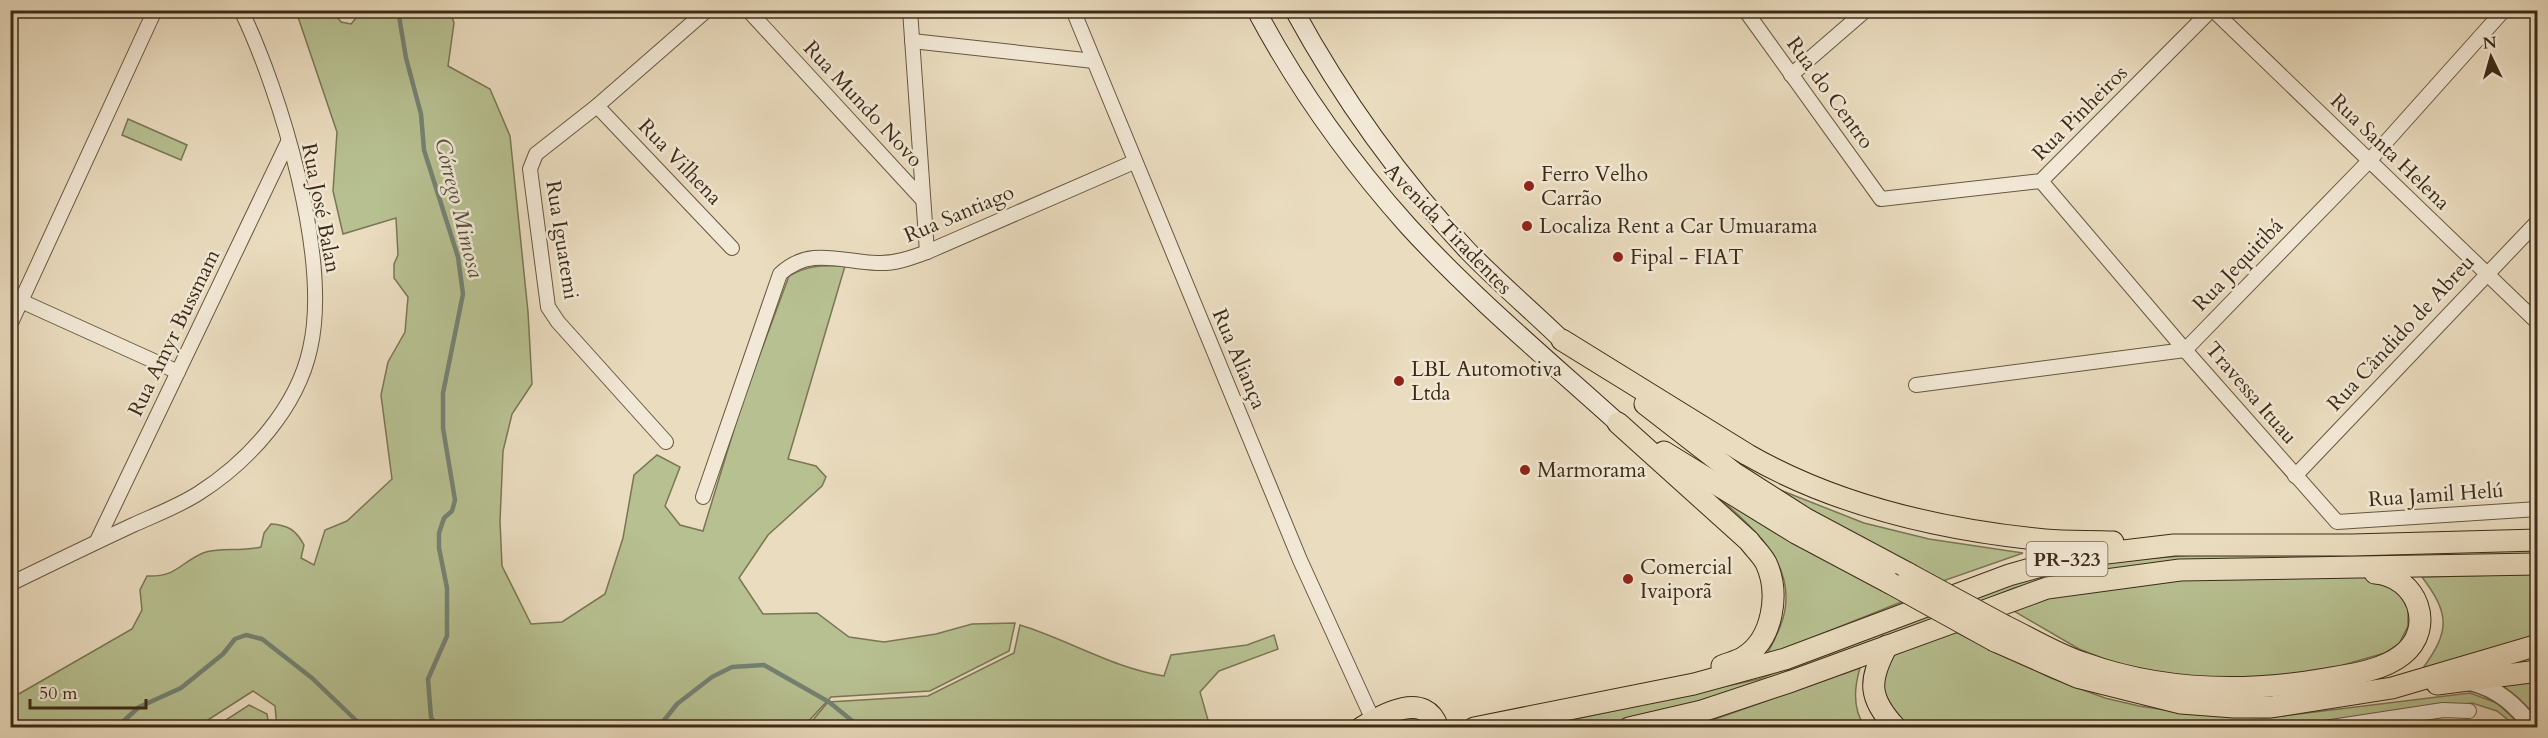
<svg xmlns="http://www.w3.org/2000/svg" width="2548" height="738" font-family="Cardo,serif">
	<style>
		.green { fill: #b7c091; stroke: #7a7654; stroke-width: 1.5 }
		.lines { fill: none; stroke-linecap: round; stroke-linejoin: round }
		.stream { stroke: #748273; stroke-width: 4.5 }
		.minor-casing { stroke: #685741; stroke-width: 16 }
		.tertiary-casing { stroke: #685741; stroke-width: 19 }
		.secondary-casing { stroke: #3d2b17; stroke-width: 20 }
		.trunk-casing { stroke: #3d2b17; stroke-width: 23 }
		.minor { stroke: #f1e8d5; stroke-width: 14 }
		.tertiary { stroke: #f1e8d5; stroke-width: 16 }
		.secondary { stroke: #f1e8d5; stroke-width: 18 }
		.trunk { stroke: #eadcbf; stroke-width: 21 }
		.trunk-bridge-casing { stroke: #3d2b17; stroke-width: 23; stroke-linecap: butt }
		.trunk-bridge { stroke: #eadcbf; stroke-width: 21 }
		.poi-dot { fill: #8f2418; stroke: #f1e8d5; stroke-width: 2 }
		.labels { text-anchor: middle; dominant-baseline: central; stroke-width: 5; stroke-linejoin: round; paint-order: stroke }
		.shield { fill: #f1e8d5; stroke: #736450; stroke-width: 1.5 }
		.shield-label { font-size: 20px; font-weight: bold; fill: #3d2b17 }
		.street-label { font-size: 21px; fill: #3d2b17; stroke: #f1e8d5 }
		.poi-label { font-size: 21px; fill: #3d2b17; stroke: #f1e8d5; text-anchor: start }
		.water-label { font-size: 22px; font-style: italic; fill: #544f3e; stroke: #f1e8d5 }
	</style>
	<rect width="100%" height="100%" fill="#eadcbf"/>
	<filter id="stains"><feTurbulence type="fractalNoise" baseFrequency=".00333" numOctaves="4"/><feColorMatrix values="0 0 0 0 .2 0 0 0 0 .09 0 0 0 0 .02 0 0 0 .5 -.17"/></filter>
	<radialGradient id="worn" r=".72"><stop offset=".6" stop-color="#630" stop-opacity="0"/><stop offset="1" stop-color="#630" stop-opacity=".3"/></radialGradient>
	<g class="green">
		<path d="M296,11H333L341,22L351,24L356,18L353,11H450L454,23L448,66L490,89L510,136L528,312L532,384L512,414L503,451L500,521L502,566L531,624L562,622L605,594L623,538L634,475L657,455L680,467L665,506L680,525L703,531L743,400L789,276C808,265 824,265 845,266L788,459L816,466L826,477L822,486L768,535L739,578L763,614L817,613L849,637L884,642L936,634L972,624L1015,623L1009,651L930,691L831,697L803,727H277L275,706L253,691L197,727L11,728L10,699L132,629L142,610L140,590L147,576C177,577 178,564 203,553C218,547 243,552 261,547L264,533L271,524C288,525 296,530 304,545L301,558L314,565L325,530L347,521L392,479L381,395L388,362L405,332L408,297L394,278V264L398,255L396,218L343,234L333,191L337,132Z"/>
		<polygon points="128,119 187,145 181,160 122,135"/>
		<path d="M1703,484L1904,601L1766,656C1771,647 1776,637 1780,627C1806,563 1744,521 1703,484Z"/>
		<polygon points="1775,488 1864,523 1929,539 2023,553 1943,581 1802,508"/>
		<polygon points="2537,549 2537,558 2053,578 2014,588 1912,630 1692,706 1589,727 1534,728 1759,679 2011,580 2091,563 2207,554"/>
		<path d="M2537,574V636L2423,668C2450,631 2450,614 2422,577Z"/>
		<polygon points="2239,576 2363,577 2385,583 2400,595 2408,609 2408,626 2399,644 2385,653 2322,671 2239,682 2189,680 2118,664 2079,649 2012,610 2061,592 2095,586"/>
		<path d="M1020,625C1069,640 1113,668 1164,676L1171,655L1247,645L1274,635L1278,649L1219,671L1200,692L1210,727H807L828,702L928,696L1014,653Z"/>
		<polygon points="1949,629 2051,678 2105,698 2139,706 2199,715 2266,718 2470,693 2497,703 2521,725 2517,727 2497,711 2472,703 2298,728 1909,728 1906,726 1883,695 1884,674 1895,654"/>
		<path d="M1860,668C1854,688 1852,709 1865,727L1672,728L1718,718Z"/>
		<polygon points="2537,680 2537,723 2519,700 2502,685"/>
		<polygon points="249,705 267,714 269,727 215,727"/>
	</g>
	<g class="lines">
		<g class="stream">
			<polyline points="398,10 406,58 421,114 424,150 458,257 463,294 443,393 443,428 455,500 452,511 444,518 439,533 439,548 447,588 447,636 428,679 431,717 437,728"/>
			<polyline points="116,728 139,707 181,688 223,654 235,639 246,635 262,639 312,678 364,728"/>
			<polyline points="658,728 677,704 712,677 732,667 764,665 829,702 861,728"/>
			<path d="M1028,728C1046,726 1103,718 1116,728"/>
		</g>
		<g class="minor-casing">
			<g id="minor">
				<polyline points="748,10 923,200"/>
				<polyline points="910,10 927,252"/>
				<polyline points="1073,10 1300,560 1373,720"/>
				<polyline points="1745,10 1881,199 2041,181 2211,10"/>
				<polyline points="2213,10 2538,323"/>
				<polyline points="912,41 1094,61"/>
				<polyline points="1791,75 1866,10"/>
				<polyline points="597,106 732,248"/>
				<polyline points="2041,181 2185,350 2337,522 2538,509"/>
				<polyline points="10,296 178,372"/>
				<polyline points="10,325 155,10"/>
				<polyline points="1916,385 2185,350 2369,161 2504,10"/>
				<polyline points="666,442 558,322 548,307 530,169 536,154 597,106 707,10"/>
				<polyline points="2295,476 2538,221"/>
				<path d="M703,497L780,274C810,246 841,262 877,263C894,264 911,258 927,252L1134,162"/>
				<polyline points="97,541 288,142"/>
				<path d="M10,584C51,564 92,544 133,525C155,515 179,506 199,493C249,461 297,408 310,349C331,259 281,93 241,10"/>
				<polyline points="2325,728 2443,710 2469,711"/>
			</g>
		</g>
		<g class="tertiary-casing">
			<path id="tertiary" d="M2470,682C2499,689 2515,705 2534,728"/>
		</g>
		<g class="secondary-casing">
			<g id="secondary">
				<path d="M1256,10C1298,89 1349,160 1408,226C1473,297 1547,359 1618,423"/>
				<path d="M1294,10C1342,98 1400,179 1468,251C1498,282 1531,310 1562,340"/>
			</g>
		</g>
		<g class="trunk-casing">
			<g id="trunk">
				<path d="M1562,340L1748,455C1839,507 1942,530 2045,540C2068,542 2090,541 2113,542"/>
				<polyline points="1645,404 1734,473 1806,519 1909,574"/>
				<path d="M1618,423L1749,541C1754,548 1762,555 1766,563C1780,593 1773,639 1744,657C1738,661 1729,663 1722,666"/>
				<polyline points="1664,452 1796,533 1890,583"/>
				<path d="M2005,626C2030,638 2056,654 2083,663C2161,691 2244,693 2325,679C2349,675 2382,671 2402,655C2437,628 2417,576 2375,573"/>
				<polyline points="1995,641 2077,677 2181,703 2234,707 2271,707 2392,688 2538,645"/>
				<path d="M1887,646C1868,681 1868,698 1896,728"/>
				<polyline points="2437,684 2538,671"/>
				<path d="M1361,728C1383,714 1426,690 1438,728"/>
				<polyline points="1474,728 1694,684 1785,659 2009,575 2073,557 2174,545 2352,545 2538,540"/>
				<polyline points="1629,728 1702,711 1792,681 2047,588 2180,570 2538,564"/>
			</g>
		</g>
		<use href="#minor" class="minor"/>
		<use href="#tertiary" class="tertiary"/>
		<use href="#secondary" class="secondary"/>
		<use href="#trunk" class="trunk"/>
		<g class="trunk-bridge-casing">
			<g id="trunk-bridge">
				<polyline points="1909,574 2005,626"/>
				<polyline points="1890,583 1995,641"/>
			</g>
		</g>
		<use href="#trunk-bridge" class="trunk-bridge"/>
	</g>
	<g class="poi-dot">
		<circle cx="1529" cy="186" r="6"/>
		<circle cx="1527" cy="226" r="6"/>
		<circle cx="1618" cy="257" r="6"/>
		<circle cx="1399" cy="381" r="6"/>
		<circle cx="1525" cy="470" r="6"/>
		<circle cx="1628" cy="579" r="6"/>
	</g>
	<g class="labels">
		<rect class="shield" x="2026.5" y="542" width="81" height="34" rx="4.5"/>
		<g class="shield-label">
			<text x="2067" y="559">PR-323</text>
		</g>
		<g class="street-label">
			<text transform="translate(1830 93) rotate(54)">Rua do Centro</text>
			<text transform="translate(863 104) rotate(47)">Rua Mundo Novo</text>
			<text transform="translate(2080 113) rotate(-45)">Rua Pinheiros</text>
			<text transform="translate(2390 152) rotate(44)">Rua Santa Helena</text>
			<text transform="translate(680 162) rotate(46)">Rua Vilhena</text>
			<text transform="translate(321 208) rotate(79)">Rua José Balan</text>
			<text transform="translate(959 214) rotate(-23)">Rua Santiago</text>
			<text transform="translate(1448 229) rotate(46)">Avenida Tiradentes</text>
			<text transform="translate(562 240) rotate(81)">Rua Iguatemi</text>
			<text transform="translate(2238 265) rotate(-46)">Rua Jequitibá</text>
			<text transform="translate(174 333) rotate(-64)">Rua Amyr Bussmam</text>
			<text transform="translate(2401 333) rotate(-47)">Rua Cândido de Abreu</text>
			<text transform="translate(1239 359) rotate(67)">Rua Aliança</text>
			<text transform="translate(2251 393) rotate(49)">Travessa Ituau</text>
			<text transform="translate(2436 495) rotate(-4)">Rua Jamil Helú</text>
		</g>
		<g class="poi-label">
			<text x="1541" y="174">Ferro Velho<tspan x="1541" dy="24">Carrão</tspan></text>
			<text x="1539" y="226">Localiza Rent a Car Umuarama</text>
			<text x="1630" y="257">Fipal - FIAT</text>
			<text x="1411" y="369">LBL Automotiva<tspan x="1411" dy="24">Ltda</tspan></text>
			<text x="1537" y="470">Marmorama</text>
			<text x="1640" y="567">Comercial<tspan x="1640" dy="24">Ivaiporã</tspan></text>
		</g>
		<g class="water-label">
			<text transform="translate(459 208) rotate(76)">Córrego Mimosa</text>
		</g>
	</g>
	<rect width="2548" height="738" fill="none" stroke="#eadcbf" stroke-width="36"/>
	<rect x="12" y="12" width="2524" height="714" fill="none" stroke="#3d2b17" stroke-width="3"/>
	<rect x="18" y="18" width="2512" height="702" fill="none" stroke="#3d2b17" stroke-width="1.5"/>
	<g transform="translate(2491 57) rotate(355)" stroke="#f1e8d5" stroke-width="4.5" paint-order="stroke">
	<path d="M0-4.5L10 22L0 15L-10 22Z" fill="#3d2b17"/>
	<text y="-9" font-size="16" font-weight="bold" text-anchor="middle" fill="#3d2b17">N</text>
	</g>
	<path d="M30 699v9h116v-9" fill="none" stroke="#3d2b17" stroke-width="3"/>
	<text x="39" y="699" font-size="18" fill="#3d2b17" stroke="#f1e8d5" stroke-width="4.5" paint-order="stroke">50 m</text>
	<rect width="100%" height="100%" filter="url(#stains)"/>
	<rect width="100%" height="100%" fill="url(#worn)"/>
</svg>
